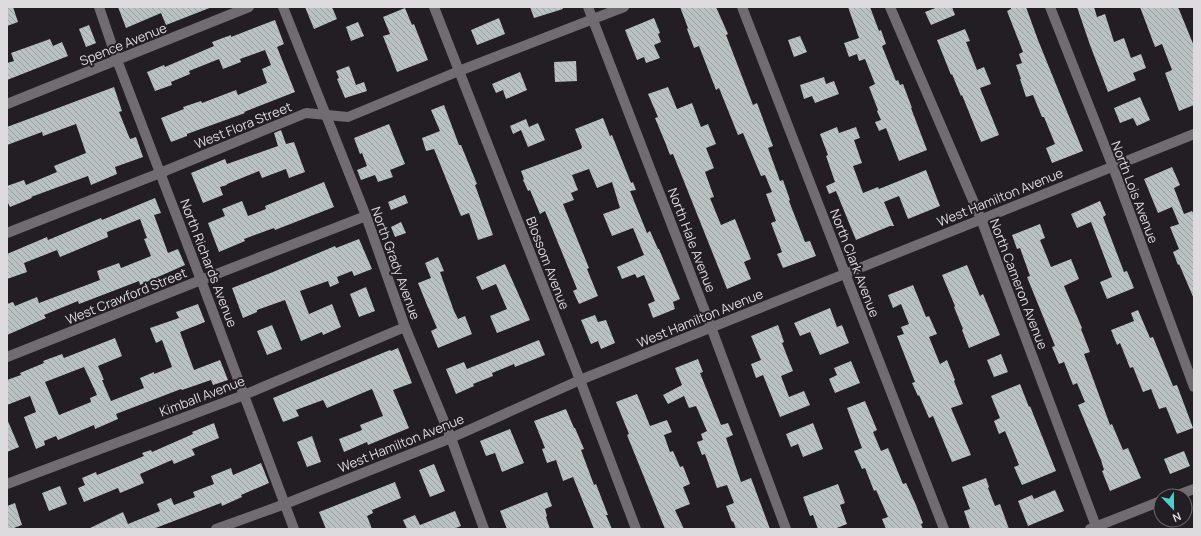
<svg xmlns="http://www.w3.org/2000/svg" width="1201" height="536" font-family="Manrope,sans-serif">
	<style>
		.building { fill: url(#building-back-hatch); fill-rule: evenodd }
		.lines { fill: none; stroke-linecap: round; stroke-linejoin: round }
		.street { stroke: #706c71; stroke-width: 10 }
		.labels { text-anchor: middle; dominant-baseline: central; stroke-width: 4; stroke-linejoin: round; paint-order: stroke }
		.street-label { font-size: 13px; fill: #dddbde; stroke: #221e23 }
	</style>
	<defs>
		<pattern id="building-back-hatch" width="6" height="6" patternUnits="userSpaceOnUse"><rect width="6" height="6" fill="#b9c1c1"/><path d="M-1 5l2 2M0 0l6 6M5-1l2 2" fill="none" stroke="#9ba1a2"/></pattern>
	</defs>
	<rect width="100%" height="100%" fill="#221e23"/>
	<g class="building">
		<polygon points="7,7 13,7 18,22 7,26"/>
		<polygon points="118,7 212,7 166,25 161,13 126,28"/>
		<polygon points="305,7 332,7 337,19 314,29"/>
		<polygon points="530,7 562,7 563,9 534,18"/>
		<polygon points="680,7 716,7 728,34 726,35 753,105 757,103 773,146 768,148 780,181 783,180 790,200 789,201 805,242 810,241 816,256 783,268 777,254 782,252 771,223 776,221 766,194 772,192 765,175 761,176 743,133 738,135 719,88 716,90 699,46 694,48 687,29 688,28"/>
		<polygon points="848,7 870,7 879,31 881,30 886,44 882,46 896,81 898,80 900,85 903,84 912,108 911,108 927,150 899,161 886,128 879,131 875,122 881,120 877,111 878,110 869,87 875,84 865,59 859,61 857,54 849,57 844,43 859,38"/>
		<polygon points="938,7 952,7 955,15 931,25 925,12"/>
		<polygon points="1011,7 1026,7 1038,40 1083,151 1052,163 1046,148 1055,144 1044,117 1042,117 1033,95 1026,97 1020,79 1021,79 1016,65 1022,63 1019,54 1023,52 1007,11 1011,9"/>
		<polygon points="1077,7 1094,7 1097,17 1105,14 1114,42 1124,38 1131,58 1141,54 1146,68 1133,73 1136,80 1108,92 1090,45"/>
		<polygon points="1140,7 1178,7 1194,46 1194,105 1179,111 1165,73 1172,70 1162,44 1155,47"/>
		<polygon points="405,8 412,25 414,24 428,60 397,72 383,36 390,34 383,17"/>
		<polygon points="499,18 505,34 477,45 471,30"/>
		<polygon points="654,18 660,33 658,34 661,42 654,45 660,58 646,63 644,57 637,60 625,30"/>
		<polygon points="275,20 284,44 277,47 295,92 244,112 245,113 187,134 187,136 171,142 161,118 184,109 183,107 201,101 202,103 236,90 238,95 267,83 262,69 271,65 265,50 240,59 241,62 223,69 219,59 189,71 190,74 171,82 172,85 155,91 147,72 164,65 165,67 214,46 212,42 231,35 231,37"/>
		<polygon points="358,22 364,36 351,41 346,27"/>
		<polygon points="89,25 96,43 86,47 79,29"/>
		<polygon points="965,29 970,41 966,42 977,70 984,67 991,84 980,88 999,135 981,142 962,95 961,96 952,74 951,75 937,40"/>
		<polygon points="800,36 807,52 794,57 788,40"/>
		<polygon points="50,39 53,46 62,42 68,56 7,80 7,63 14,61 11,53"/>
		<polygon points="576,61 577,81 555,82 554,62"/>
		<polygon points="349,66 356,85 364,82 367,91 345,98 337,79 339,78 336,71"/>
		<polygon points="520,72 527,90 506,99 503,90 496,93 492,84"/>
		<polygon points="824,77 826,84 834,81 839,94 815,103 812,96 804,99 800,85"/>
		<polygon points="114,87 122,111 119,112 130,139 136,137 143,157 115,167 117,174 91,185 88,176 31,197 32,198 10,207 7,201 7,186 24,180 26,185 57,172 54,166 86,153 76,124 43,136 42,132 7,145 7,127"/>
		<polygon points="668,87 677,109 692,103 701,127 708,124 716,144 706,148 714,168 705,172 714,197 710,198 721,225 735,219 751,259 744,262 751,279 727,289 673,154 670,155 665,142 655,118 658,117 648,94"/>
		<polygon points="1140,97 1150,120 1137,126 1133,118 1120,123 1114,108"/>
		<polygon points="444,105 459,145 461,145 477,184 475,185 493,235 478,240 469,213 461,216 434,149 426,151 422,138 440,131 431,110"/>
		<polygon points="603,118 610,136 612,135 631,183 633,182 636,190 630,191 647,233 650,231 658,249 659,249 680,299 673,302 675,309 653,318 648,304 655,301 644,275 637,278 635,274 622,279 617,267 644,255 633,228 612,236 603,214 620,208 612,182 597,188 589,169 572,175 578,190 571,193 574,200 563,204 589,268 587,269 598,296 579,304 573,291 577,289 545,211 540,214 530,190 528,191 523,180 524,179 521,171 581,149 582,147 575,129"/>
		<polygon points="526,119 529,127 538,123 545,140 528,147 521,130 513,134 510,126"/>
		<polygon points="389,124 405,164 390,170 393,177 378,182 375,175 361,180 357,170 367,166 362,153 360,154 354,138"/>
		<polygon points="837,127 839,133 856,127 860,138 854,140 862,163 853,166 863,193 878,187 879,189 926,170 940,206 908,219 899,196 884,202 894,226 890,226 856,240 836,191 829,194 826,186 835,182 826,156 828,155 820,134"/>
		<polygon points="281,130 286,144 294,142 305,172 289,178 286,169 262,178 259,171 227,184 227,185 220,187 223,195 203,203 191,173 225,159 227,164 278,146 274,133"/>
		<polygon points="1172,167 1180,185 1174,188 1184,214 1192,211 1194,215 1194,299 1179,264 1178,265 1173,252 1179,249 1170,227 1179,224 1172,207 1158,213 1144,179"/>
		<polygon points="324,182 334,207 275,230 274,228 244,239 245,241 219,252 208,223 225,216 222,209 242,201 248,216 266,209 265,206"/>
		<polygon points="405,195 408,203 391,210 388,202"/>
		<polygon points="155,198 161,213 154,215 168,253 178,249 185,265 140,285 139,281 79,304 78,301 44,315 46,318 7,335 7,304 13,302 15,306 37,297 39,303 100,280 97,271 119,263 121,268 151,256 144,239 147,238 140,219 107,232 108,237 60,257 57,250 24,263 27,272 7,279 7,254 47,237 48,240 101,218 102,220"/>
		<polygon points="1100,201 1106,215 1103,217 1124,272 1127,271 1134,288 1107,299 1100,282 1112,277 1091,222 1077,228 1071,214"/>
		<polygon points="401,222 406,233 395,237 391,227"/>
		<polygon points="1040,224 1045,238 1040,240 1051,267 1071,259 1079,279 1064,286 1082,328 1081,329 1090,352 1084,354 1110,425 1112,424 1123,450 1128,448 1141,478 1110,491 1102,471 1104,470 1101,460 1078,405 1085,402 1077,383 1073,385 1064,362 1059,364 1052,347 1055,346 1027,277 1030,276 1020,248 1017,249 1012,235"/>
		<polygon points="359,239 372,269 354,276 352,271 337,277 339,283 330,287 328,281 300,291 309,314 332,304 341,327 323,335 322,332 301,341 285,300 257,310 257,312 243,318 232,288 273,272 335,246 336,248"/>
		<polygon points="438,257 444,271 440,272 454,311 458,319 465,316 472,334 438,348 431,331 437,328 427,305 418,283 431,278 425,263"/>
		<polygon points="505,264 530,320 497,333 490,316 507,309 496,284 482,290 476,277"/>
		<polygon points="967,265 980,296 983,294 1000,335 969,348 962,330 963,329 954,307 955,306 942,275"/>
		<polygon points="913,285 926,317 929,316 937,334 929,337 940,364 947,360 955,380 954,381 963,404 951,408 971,455 952,462 933,416 929,418 919,395 918,396 912,383 915,382 897,336 904,334 901,327 909,324 901,304 893,308 888,295"/>
		<polygon points="366,287 375,311 359,317 350,294"/>
		<path d="M198,304L205,322L180,332L194,370L220,360L228,380L213,385L211,380L182,390L181,389L116,414L118,419L95,429L94,425L58,440L56,436L44,441L45,445L36,449L24,417L36,412L30,396L7,405V380L21,375L20,373L44,363L43,361L62,354L64,358L115,338L122,356L98,366L104,380H102L111,401L144,388L140,378L154,372V374L172,367L162,340L156,343L150,328L179,318L176,312ZM84,367L97,395L90,398L91,402L59,415L45,382Z"/>
		<polygon points="830,308 837,327 842,325 849,343 820,355 810,332 800,336 794,323"/>
		<polygon points="1138,310 1150,338 1153,337 1173,386 1177,385 1193,428 1177,434 1166,407 1159,409 1151,389 1143,392 1133,367 1130,368 1120,343 1117,345 1111,330 1134,321 1131,313"/>
		<polygon points="595,315 598,322 606,320 615,343 601,349 598,341 591,344 581,320"/>
		<polygon points="272,325 282,349 267,355 257,331"/>
		<polygon points="778,325 784,342 782,343 793,371 781,376 789,397 804,391 810,405 780,417 763,375 756,378 751,364 761,360 751,336"/>
		<polygon points="539,340 545,355 515,367 514,364 492,373 493,376 473,384 474,386 456,394 446,369 464,362 467,369"/>
		<polygon points="398,348 412,383 393,390 409,428 368,445 367,442 344,452 339,439 362,430 360,425 383,416 372,389 327,408 323,400 296,410 299,416 283,422 273,398 390,350 391,351"/>
		<polygon points="1001,354 1008,372 994,377 987,360"/>
		<polygon points="698,359 703,372 700,373 721,425 728,423 733,435 726,438 741,482 751,478 770,529 736,529 733,521 732,522 726,506 734,503 727,485 717,488 705,454 702,455 697,442 703,440 701,434 707,431 696,406 689,408 684,396 668,404 663,395 682,385 675,368"/>
		<polygon points="851,361 860,383 835,393 829,379 837,375 834,368"/>
		<polygon points="1020,384 1029,407 1030,406 1056,471 1022,485 1014,467 1019,465 1005,431 999,434 994,421 1000,418 991,396"/>
		<polygon points="637,394 650,426 667,420 672,432 664,435 670,452 673,451 680,467 683,466 690,484 683,487 690,504 675,510 684,529 665,529 627,435 629,434 616,402"/>
		<polygon points="865,401 877,430 873,432 881,451 888,448 903,484 906,483 916,505 923,523 921,524 923,529 886,529 882,519 888,517 876,490 874,491 865,468 862,469 854,451 862,448 847,408"/>
		<polygon points="566,409 574,428 575,428 584,449 581,450 594,485 596,484 608,515 606,515 612,529 594,529 573,477 563,481 556,460 547,463 542,449 545,448 534,421"/>
		<polygon points="7,419 19,447 7,452"/>
		<polygon points="214,423 219,438 192,449 195,455 174,464 172,460 140,474 144,483 120,493 118,488 84,502 78,488 85,485 82,478 96,472 97,475 144,456 142,453 151,450 152,452 193,434 192,432"/>
		<polygon points="813,423 823,449 803,457 798,444 791,447 786,434"/>
		<polygon points="510,429 524,463 502,472 495,453 486,456 480,441"/>
		<polygon points="312,436 321,462 307,467 297,442"/>
		<polygon points="1184,451 1190,466 1170,474 1164,459"/>
		<polygon points="261,463 269,483 241,495 242,497 222,506 221,503 153,529 88,529 123,512 128,524 160,511 157,504 171,498 174,505 195,497 193,492 214,484 211,476 231,468 233,475"/>
		<polygon points="434,464 445,491 430,497 419,470"/>
		<polygon points="986,478 989,487 988,488 995,506 1000,504 1009,529 970,529 964,511 970,509 962,487"/>
		<polygon points="395,482 401,498 372,510 373,513 367,516 372,529 326,529 319,512"/>
		<polygon points="838,484 845,503 840,505 847,524 834,529 818,529 813,515 810,516 803,497"/>
		<polygon points="60,486 67,504 49,511 42,493"/>
		<polygon points="1055,490 1064,511 1028,526 1018,501 1032,495 1034,499"/>
		<polygon points="547,492 552,506 545,509 547,516 546,517 550,529 507,529 500,511"/>
		<polygon points="15,503 22,525 11,529 7,529 7,506"/>
		<polygon points="455,511 461,526 453,529 407,529 403,520 415,515 420,525"/>
	</g>
	<g class="lines">
		<g class="street">
			<polyline points="99,7 117,60 201,280 294,529"/>
			<polyline points="283,7 366,216 405,327 451,438 484,529"/>
			<polyline points="434,7 580,380 636,529"/>
			<polyline points="588,7 711,327 786,529"/>
			<polyline points="742,7 944,529"/>
			<polyline points="890,7 981,219 1097,529"/>
			<polyline points="1050,7 1113,167 1194,387"/>
			<polyline points="7,104 249,7"/>
			<polyline points="7,233 160,173 306,113 348,117 459,71 624,7"/>
			<polyline points="7,357 201,280 366,216"/>
			<polyline points="7,484 244,395 405,327"/>
			<polyline points="1175,496 1194,489"/>
			<polyline points="216,529 285,504 451,438 580,380 1194,134"/>
			<polyline points="1090,529 1161,501"/>
		</g>
	</g>
	<g class="labels">
		<g class="street-label">
			<text transform="translate(123 44) rotate(-22)">Spence Avenue</text>
			<text transform="translate(243 125) rotate(-22)">West Flora Street</text>
			<text transform="translate(1135 192) rotate(69)">North Lois Avenue</text>
			<text transform="translate(1000 197) rotate(-22)">West Hamilton Avenue</text>
			<text transform="translate(692 240) rotate(69)">North Hale Avenue</text>
			<text transform="translate(209 263) rotate(69)">North Richards Avenue</text>
			<text transform="translate(396 263) rotate(70)">North Grady Avenue</text>
			<text transform="translate(548 263) rotate(69)">Blossom Avenue</text>
			<text transform="translate(855 263) rotate(69)">North Clark Avenue</text>
			<text transform="translate(1019 284) rotate(69)">North Cameron Avenue</text>
			<text transform="translate(126 296) rotate(-22)">West Crawford Street</text>
			<text transform="translate(700 318) rotate(-22)">West Hamilton Avenue</text>
			<text transform="translate(202 396) rotate(-21)">Kimball Avenue</text>
			<text transform="translate(401 443) rotate(-22)">West Hamilton Avenue</text>
		</g>
	</g>
	<rect width="1201" height="536" fill="none" stroke="#dddbde" stroke-width="16"/>
	<g transform="translate(1173 508) rotate(158)"><circle r="19" fill="#221e23" stroke="#6d6a6e"/>
	<path d="M0-3L7 15L0 10L-7 15Z" fill="#52cdce"/>
	<text y="-6" font-size="11" font-weight="bold" text-anchor="middle" fill="#dddbde">N</text>
	</g>
</svg>
